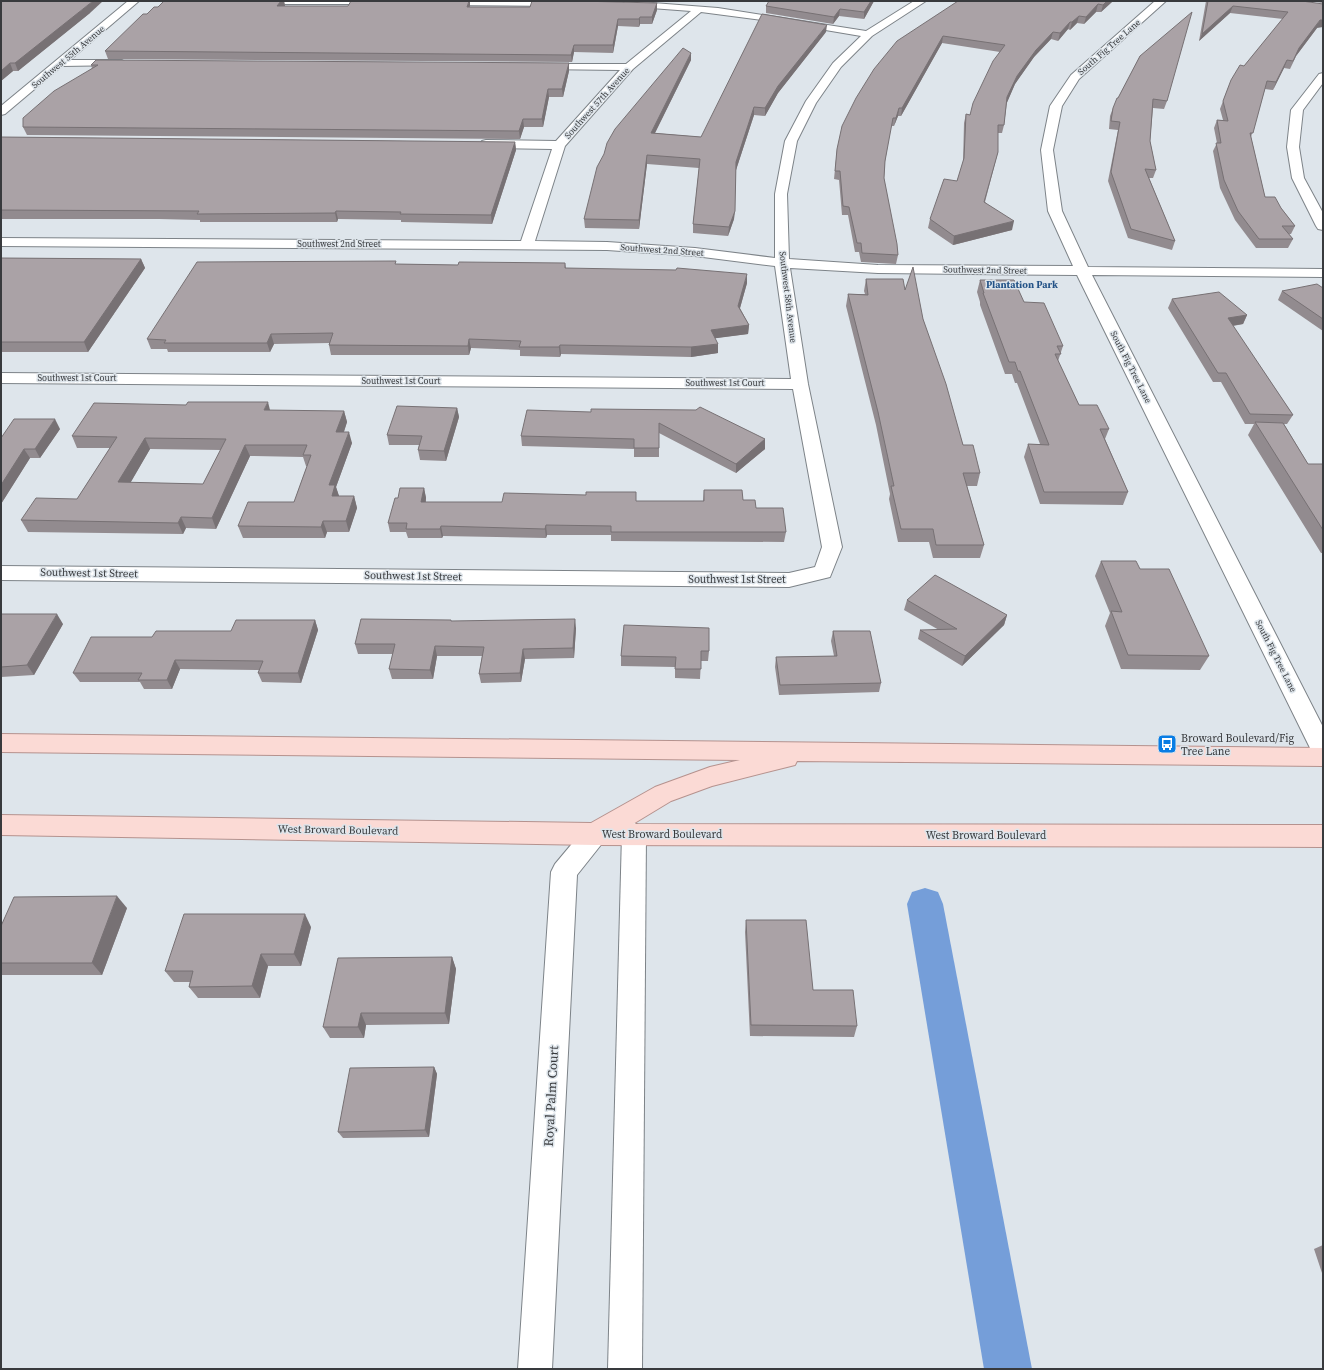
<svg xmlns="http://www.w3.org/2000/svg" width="1324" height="1370" font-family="'Source Serif 4',serif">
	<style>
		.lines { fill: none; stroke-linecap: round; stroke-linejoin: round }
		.canal { fill: #759ed9; fill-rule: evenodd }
		.minor-casing { stroke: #7d8388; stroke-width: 2 }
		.primary-casing { stroke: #b5928e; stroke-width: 2 }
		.minor { fill: #fff; fill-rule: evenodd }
		.primary { fill: #fbdad5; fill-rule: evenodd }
		.wall { fill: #928b8f; fill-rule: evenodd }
		.shaded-wall { fill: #777174 }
		.building { fill: #aaa2a6; stroke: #777174; fill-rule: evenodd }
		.labels { text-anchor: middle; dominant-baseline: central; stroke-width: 3; stroke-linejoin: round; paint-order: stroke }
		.far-street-label { font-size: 9px; fill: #383a3d; stroke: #dee5eb }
		.far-neighbourhood-label { font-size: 10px; font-weight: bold; fill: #245387; stroke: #dee5eb }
		.street-label { font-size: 11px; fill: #383a3d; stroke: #dee5eb }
		.poi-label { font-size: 11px; fill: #383a3d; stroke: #dee5eb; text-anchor: start }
		.near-street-label { font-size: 13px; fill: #383a3d; stroke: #dee5eb }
	</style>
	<rect width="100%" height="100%" fill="#dee5eb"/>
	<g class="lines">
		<polygon class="canal" points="925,888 938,892 943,904 1032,1369 984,1369 907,904 912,892"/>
		<g class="minor-casing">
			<g id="minor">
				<polygon points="128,1 139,1 70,60 122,60 127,63 126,65 62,66 5,114 1,115 1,106"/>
				<polygon points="279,1 385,1 380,4 284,4"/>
				<polygon points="437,1 563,1 565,3 560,6 441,5 438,4"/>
				<path d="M627,1L718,8L866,31L914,1H926L872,36L841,67L816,103L797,141L787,194L789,259L878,265L1073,266L1048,211L1041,150L1050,106L1071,75L1155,1H1166L1079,79L1062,106L1053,150L1062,211L1088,267L1323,269V277L1092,275L1323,727V759L1315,757L1311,750L1077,275L878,273L790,268L808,384L842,547L830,577L789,587L1,580V566L789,573L815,567L822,547L793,389L1,383V373L791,379L775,266L695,256L607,250L1,246V238L521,241L552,149L486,148L482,147L480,144L482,141L486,140L556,141L620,70L539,69L535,68L534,66L535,64H626L691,11L624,6L622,4ZM701,12L778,22L861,36L833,63L806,101L785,141L775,194V258L695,248L607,242L535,241L565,146L633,69Z"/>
				<polygon points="1323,73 1323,83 1303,110 1299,147 1304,178 1323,213 1323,230 1318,229 1316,226 1292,178 1287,147 1291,110 1319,74"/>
				<polygon points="595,823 604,827 607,834 604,841 577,875 552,1369 518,1369 551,872 555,864 586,827"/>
				<polygon points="634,823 643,827 646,834 642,1369 608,1369 622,834 625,827"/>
			</g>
		</g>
		<g class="primary-casing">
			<polygon id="primary" points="1,734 1323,748 1323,766 797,761 795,765 787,767 712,786 671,801 633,824 1323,825 1323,847 595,845 1,835 1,815 591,823 655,787 710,767 740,760 1,752"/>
		</g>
		<use href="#minor" class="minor"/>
		<use href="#primary" class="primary"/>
	</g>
	<g class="wall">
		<polygon points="1,1 90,13 18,71 13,71 1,81"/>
		<polygon points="164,1 284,1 285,6 284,6 530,7 657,3 657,10 652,24 640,24 639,27 618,26 613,53 574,52 572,62 108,59 105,51 158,7"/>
		<polygon points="874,1 864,19 839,16 833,24 766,13 766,6"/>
		<polygon points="958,1 1113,1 1101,12 1096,12 1084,24 1077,23 1070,30 1068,29 1058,41 1051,39 1034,57 1015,84 1007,102 1004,125 1002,133 998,133 998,152 985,202 1012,230 953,245 928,228 930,219 957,181 963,163 964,123 966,114 970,115 1000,52 942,43 901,116 898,116 894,126 891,126 885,162 884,178 898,255 896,264 861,262 859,252 855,252 848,215 842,215 839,180 834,179 837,149"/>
		<polygon points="1206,1 1302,1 1317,28 1296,56 1290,69 1284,68 1273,90 1265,89 1251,137 1265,197 1281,208 1295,226 1291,234 1289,234 1293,239 1288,248 1256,248 1235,220 1220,188 1213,151 1217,143 1214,128 1217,120 1223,120 1220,109 1228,88 1244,66 1283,19 1230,13 1199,41"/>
		<polygon points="1309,1 1323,1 1323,3"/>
		<polygon points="826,32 778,93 765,116 754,115 736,170 734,219 728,236 693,233 693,224 699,168 647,164 639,229 585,228 584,219 691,53 691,60 655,133 701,137"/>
		<polygon points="1140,56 1167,101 1164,109 1153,108 1150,141 1156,170 1153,178 1149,178 1175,241 1172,250 1128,238 1108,181 1118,130 1109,129 1110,116 1113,108"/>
		<polygon points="569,63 569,71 563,97 549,97 543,127 524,127 520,139 27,135 23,127 92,68 91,65"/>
		<polygon points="1,137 515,142 516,150 492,224 401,222 401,220 338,219 337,222 200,222 200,220 159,219 1,219"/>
		<polygon points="1,258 141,259 145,268 88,352 1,352"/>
		<polygon points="565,263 566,268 747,283 740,308 749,325 748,334 715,338 718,353 691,357 561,354 560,357 520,356 520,350 471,348 469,355 331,355 329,345 330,343 274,344 270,352 168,352 167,349 151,349 147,339 396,264 458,265"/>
		<polygon points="866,279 905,290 923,319 963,445 980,473 977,486 967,486 984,545 980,558 933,558 929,542 898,542 889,499 890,494 876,425 846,306 848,294 865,294 864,291"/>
		<polygon points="980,280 1024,302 1063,346 1058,361 1079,405 1109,429 1105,439 1128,492 1123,505 1040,504 1024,457 1028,444 1040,444 1017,383 1015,383 1012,374 1005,374 980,305 980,302 977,292"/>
		<polygon points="1323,288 1323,331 1278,300 1282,291"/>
		<polygon points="1172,299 1247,315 1243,324 1233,326 1293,415 1287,424 1284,424 1308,464 1323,464 1323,553 1321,553 1248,435 1254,424 1245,424 1221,382 1213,382 1168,308"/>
		<polygon points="457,408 459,417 446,461 420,460 418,450 419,445 389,445 387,435"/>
		<path d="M270,411H344L347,422L344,432L352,443L336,487L339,496H354L357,508L349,532H327L325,538H243L238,526L294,502L307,466H306L303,457L250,456L216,529L186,528L183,534L28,532L21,520L77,499L110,448H77L72,436ZM150,449L221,450L203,484L130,483Z"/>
		<polygon points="591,412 765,439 765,449 736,473 659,433 659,457 634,457 634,449 522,446 521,436"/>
		<polygon points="60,429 40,458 30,458 1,504 1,438"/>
		<polygon points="424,488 426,498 426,502 502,502 703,501 704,490 743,500 756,508 786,532 784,542 611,541 611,535 547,535 546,538 443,536 442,538 408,538 406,532 390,532 388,523 398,498"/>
		<polygon points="1101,561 1140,569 1209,656 1200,670 1121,669 1105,626 1110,613 1095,576"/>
		<polygon points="907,600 1007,615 1004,625 962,666 918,639 920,630 939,630 904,610"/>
		<polygon points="1,614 63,624 34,675 1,677"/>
		<polygon points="315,620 318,630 301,683 262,682 258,673 259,670 180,669 172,689 144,689 140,682 80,682 73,673 152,637 231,631"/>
		<polygon points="451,621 576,628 574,658 525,659 521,682 481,683 479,674 482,656 437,656 433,679 392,679 389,669 393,654 358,654 355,644"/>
		<polygon points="624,625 709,651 708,661 701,661 700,679 675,678 675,667 621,666 621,656"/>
		<polygon points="833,631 881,683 879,692 779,695 775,667 776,657 834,656 831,641"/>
		<polygon points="127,908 102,975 1,975 1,963"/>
		<polygon points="746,920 813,990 857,1026 854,1037 750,1036 745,932"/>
		<polygon points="311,927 301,966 268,966 260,998 198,998 189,987 190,982 174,982 165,971"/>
		<polygon points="452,957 456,969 449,1024 366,1025 364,1038 330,1038 323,1027"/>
		<polygon points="434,1067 437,1074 429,1137 343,1138 338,1132"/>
		<polygon points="1323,1245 1323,1276 1314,1249"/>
	</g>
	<g class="shaded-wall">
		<polygon points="93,1 103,1 90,13 18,71 15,63"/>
		<polygon points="281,1 284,1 285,6 279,13 277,6"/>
		<polygon points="469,1 470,1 470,6 467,14 467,7"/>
		<polygon points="871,1 874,1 864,19 864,12"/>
		<polygon points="1107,1 1113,1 1101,12 1103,5"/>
		<polygon points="657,3 657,10 652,24 652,17"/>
		<polygon points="1098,4 1096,12 1084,24 1086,17"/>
		<polygon points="1233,6 1230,13 1199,41 1202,34"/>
		<polygon points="840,9 839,16 833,24 834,17"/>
		<polygon points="1079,16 1077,23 1070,30 1072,22"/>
		<polygon points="640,17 640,24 639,27 639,19"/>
		<polygon points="618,19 618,26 613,53 613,45"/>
		<polygon points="1320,20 1323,20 1323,27 1317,28 1296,56 1290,69 1299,48"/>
		<polygon points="1070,22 1068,29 1058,41 1060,33"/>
		<polygon points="827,25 826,32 778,93 765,116 765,108 778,86"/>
		<polygon points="1053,32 1051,39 1034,57 1015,84 1006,105 1007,97 1017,76 1036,50"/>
		<polygon points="943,36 942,43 901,116 902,108"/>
		<polygon points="574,45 574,52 572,62 571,55"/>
		<polygon points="691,53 691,60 651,141 651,133"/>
		<polygon points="1287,60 1284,68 1273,90 1276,82"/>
		<polygon points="10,63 13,71 1,81 1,71"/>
		<polygon points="569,63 569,71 563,97 562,89"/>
		<polygon points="548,89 549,97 543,127 542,119"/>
		<polygon points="754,107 754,115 736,170 736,162"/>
		<polygon points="899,108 898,116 894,126 896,118"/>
		<polygon points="523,119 524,127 520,139 519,131"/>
		<polygon points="515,142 516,150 492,224 491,215"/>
		<polygon points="647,155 647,164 639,229 639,220"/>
		<polygon points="336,211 338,219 337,222 335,213"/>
		<polygon points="735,211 734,219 728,236 729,227"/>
		<polygon points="1014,221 1012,230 953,245 954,236"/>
		<polygon points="141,259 145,268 88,352 84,342"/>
		<polygon points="747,274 747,283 738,315 738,306"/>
		<polygon points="1247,315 1243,324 1223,327 1228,318"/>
		<polygon points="749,325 748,334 710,339 711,330"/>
		<polygon points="271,334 274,344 270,352 267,343"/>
		<polygon points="469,339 471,348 469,355 468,346"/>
		<polygon points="718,344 718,353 691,357 691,347"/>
		<polygon points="560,345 561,354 560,357 559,347"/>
		<polygon points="268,402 271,414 264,410"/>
		<polygon points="457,408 459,417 446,461 444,451"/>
		<polygon points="344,411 347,422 340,443 336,432"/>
		<polygon points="55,419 60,429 40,458 35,449"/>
		<polygon points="349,432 352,443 336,487 339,496 332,496 329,485"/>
		<polygon points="145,438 150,449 124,494 118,482"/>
		<polygon points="765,439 765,449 736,473 736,464"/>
		<polygon points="245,445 250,456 216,529 212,518"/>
		<polygon points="24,449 30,458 1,504 1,485"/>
		<polygon points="424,488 426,498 424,511 421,502"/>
		<polygon points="354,496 357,508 349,532 346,521"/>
		<polygon points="181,517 186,528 183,534 178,523"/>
		<polygon points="323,521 327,532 325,538 321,527"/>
		<polygon points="546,525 547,535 546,538 545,529"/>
		<polygon points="441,526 443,536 442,538 440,529"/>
		<polygon points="57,614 63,624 34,675 27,665"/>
		<polygon points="1007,615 1004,625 962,666 965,656"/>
		<polygon points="575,619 576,628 574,658 573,648"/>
		<polygon points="315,620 318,630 301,683 298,673"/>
		<polygon points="435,646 437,656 433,679 430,670"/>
		<polygon points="523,649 525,659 521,682 520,673"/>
		<polygon points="175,660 180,669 172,689 167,680"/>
		<polygon points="117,896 127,908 102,975 92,963"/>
		<polygon points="305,914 311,927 301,966 294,954"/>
		<polygon points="261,954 268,966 260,998 252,986"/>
		<polygon points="452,957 456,969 449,1024 445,1013"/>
		<polygon points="361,1013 366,1025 364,1038 358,1027"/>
		<polygon points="434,1067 437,1074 429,1137 425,1130"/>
	</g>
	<g class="building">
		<polygon points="1,1 93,1 15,63 10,63 1,71"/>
		<polygon points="164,1 281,1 277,6 348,6 351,1 469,1 467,7 530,7 532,1 578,1 657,3 652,17 640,17 639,19 618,19 613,45 574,45 571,55 105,51 143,14 147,14 154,7 158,7"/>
		<polygon points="769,1 871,1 864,12 840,9 834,17 766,6"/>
		<polygon points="958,1 1107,1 1103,5 1098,4 1086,17 1079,16 1072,22 1070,22 1060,33 1053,32 1036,50 1017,76 1007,97 1004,125 998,125 998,152 984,202 1014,221 954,236 930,219 944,179 957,181 964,158 966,114 970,115 973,103 993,61 1005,45 943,36 902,108 899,108 896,118 893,118 885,161 884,178 897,244 898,255 862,253 861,243 857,243 849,207 843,206 840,171 835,171 837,149 842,126 856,98 874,69 897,41"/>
		<polygon points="1208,1 1302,1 1323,4 1323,20 1320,20 1299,48 1293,61 1287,60 1276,82 1267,81 1253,133 1250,133 1265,197 1275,197 1281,208 1295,226 1282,226 1293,239 1259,239 1238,211 1224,180 1216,143 1221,143 1217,120 1228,121 1223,101 1231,80 1240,65 1244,66 1288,12 1233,6 1202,34"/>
		<polygon points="1192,12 1167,101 1153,99 1150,141 1156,170 1145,169 1175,241 1131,229 1111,172 1120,122 1111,121 1113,108 1117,98 1118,98 1140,56"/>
		<polygon points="762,14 827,25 778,86 765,108 754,107 736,162 735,211 729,227 693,224 700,159 647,155 639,220 584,219 597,167 604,154 607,143 615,129 683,48 691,53 651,133 701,137"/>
		<polygon points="96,60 569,63 562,89 548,89 542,119 523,119 519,131 23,127 23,118 54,91 98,65 91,65"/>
		<polygon points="1,137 515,142 491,215 400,214 401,212 336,211 335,213 197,214 199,211 1,210"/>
		<polygon points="1,258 141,259 84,342 1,342"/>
		<polygon points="396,261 395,264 458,265 459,262 565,263 565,268 676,270 677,268 747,274 738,306 749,325 711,330 718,344 691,347 560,345 559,347 519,347 521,341 469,339 468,346 329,345 333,333 271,334 267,343 164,343 166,340 147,339 197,262"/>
		<polygon points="913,267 923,319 946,384 963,445 973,445 980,473 963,473 984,545 936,545 933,529 901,529 891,486 894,486 878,412 848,294 868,295 866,279 903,279 905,290"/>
		<polygon points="980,280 1014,280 1024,302 1044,303 1063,346 1057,346 1061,354 1055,354 1079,405 1097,405 1109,429 1100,429 1128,492 1044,492 1028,444 1049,445 1020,371 1018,371 1015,362 1009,362 983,293 984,293"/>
		<polygon points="1317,284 1323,288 1323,319 1282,291"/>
		<polygon points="1219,292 1247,315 1228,318 1293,415 1250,414 1226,373 1218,373 1172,299"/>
		<path d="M188,402H268L264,410L344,411L336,432H349L329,485H335L332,496H354L346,521H323L321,527L238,526L248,502H294L311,455H303L307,445H245L212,518L181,517L178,523L21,520L36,498L77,499L117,437L72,436L94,403L186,405ZM145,438L226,439L203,484L118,482Z"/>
		<polygon points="397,406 457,408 444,451 418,450 422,436 387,435"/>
		<polygon points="700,407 765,439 736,464 659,423 659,448 634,448 634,439 521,436 527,410 591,412 591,409 696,410"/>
		<polygon points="14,419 55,419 35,449 24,449 1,485 1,438"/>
		<polygon points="1255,422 1283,423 1308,464 1323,464 1323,530"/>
		<polygon points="400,488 424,488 421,502 502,502 504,493 586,495 586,492 636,492 636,501 704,501 704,490 742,490 743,500 755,500 756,508 783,508 786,532 611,532 611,526 546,525 545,529 441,526 440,529 406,529 407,523 388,523 395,498 398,498"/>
		<polygon points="1101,561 1136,561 1140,569 1169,569 1209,656 1128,655 1111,611 1122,612"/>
		<polygon points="935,575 1007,615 965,656 920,630 957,629 907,600"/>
		<polygon points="1,614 57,614 27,665 1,667"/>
		<polygon points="361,619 451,620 451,621 575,619 573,648 523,649 520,673 479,674 484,647 435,646 430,670 389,669 395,644 355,644"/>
		<polygon points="236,620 315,620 298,673 258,673 263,661 175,660 167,680 138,680 142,673 73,673 91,637 152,637 156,631 231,631"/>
		<polygon points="624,625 709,628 709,651 701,651 701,669 675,669 676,657 621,656"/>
		<polygon points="833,631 870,631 881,683 780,685 776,657 837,656"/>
		<polygon points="117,896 92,963 1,963 1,926 14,897"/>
		<polygon points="184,914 305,914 294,954 261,954 252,986 189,987 193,971 165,971"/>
		<polygon points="746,920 806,920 813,990 853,990 857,1026 751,1025"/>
		<polygon points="452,957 445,1013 361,1013 358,1027 323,1027 338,958"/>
		<polygon points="434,1067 425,1130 338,1132 350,1068"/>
	</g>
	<defs>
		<g id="bus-square" transform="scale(1)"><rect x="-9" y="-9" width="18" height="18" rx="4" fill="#097de4" stroke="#dee5eb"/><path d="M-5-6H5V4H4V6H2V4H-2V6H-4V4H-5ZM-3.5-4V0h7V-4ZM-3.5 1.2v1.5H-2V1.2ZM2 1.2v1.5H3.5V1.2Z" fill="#fff"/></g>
	</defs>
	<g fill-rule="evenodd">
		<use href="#bus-square" x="1167" y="744"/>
	</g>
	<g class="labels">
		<g class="far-street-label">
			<text transform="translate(1109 47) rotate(-41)">South Fig Tree Lane</text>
			<text transform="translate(68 57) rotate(-40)">Southwest 55th Avenue</text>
			<text transform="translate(597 103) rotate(-48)">Southwest 57th Avenue</text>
			<text x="339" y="244">Southwest 2nd Street</text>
			<text transform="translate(662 250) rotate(4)">Southwest 2nd Street</text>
			<text transform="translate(985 270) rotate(1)">Southwest 2nd Street</text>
			<text transform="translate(788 297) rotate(83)">Southwest 58th Avenue</text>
			<text transform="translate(1131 367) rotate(63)">South Fig Tree Lane</text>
			<text x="77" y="378">Southwest 1st Court</text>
			<text x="401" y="381">Southwest 1st Court</text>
			<text x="725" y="383">Southwest 1st Court</text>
			<text transform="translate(1276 656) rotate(63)">South Fig Tree Lane</text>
		</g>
		<g class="far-neighbourhood-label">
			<text x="1022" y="284">Plantation Park</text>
		</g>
		<g class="street-label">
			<text transform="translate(89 573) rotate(1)">Southwest 1st Street</text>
			<text transform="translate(413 576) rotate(1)">Southwest 1st Street</text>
			<text x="737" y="579">Southwest 1st Street</text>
			<text transform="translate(338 830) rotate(1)">West Broward Boulevard</text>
			<text x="662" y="834">West Broward Boulevard</text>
			<text x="986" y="835">West Broward Boulevard</text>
		</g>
		<g class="poi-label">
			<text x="1181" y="738">Broward Boulevard/Fig<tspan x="1181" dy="13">Tree Lane</tspan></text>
		</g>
		<g class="near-street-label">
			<text transform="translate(551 1096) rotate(-87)">Royal Palm Court</text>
		</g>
	</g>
	<rect width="1324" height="1370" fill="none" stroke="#383a3d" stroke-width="4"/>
</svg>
